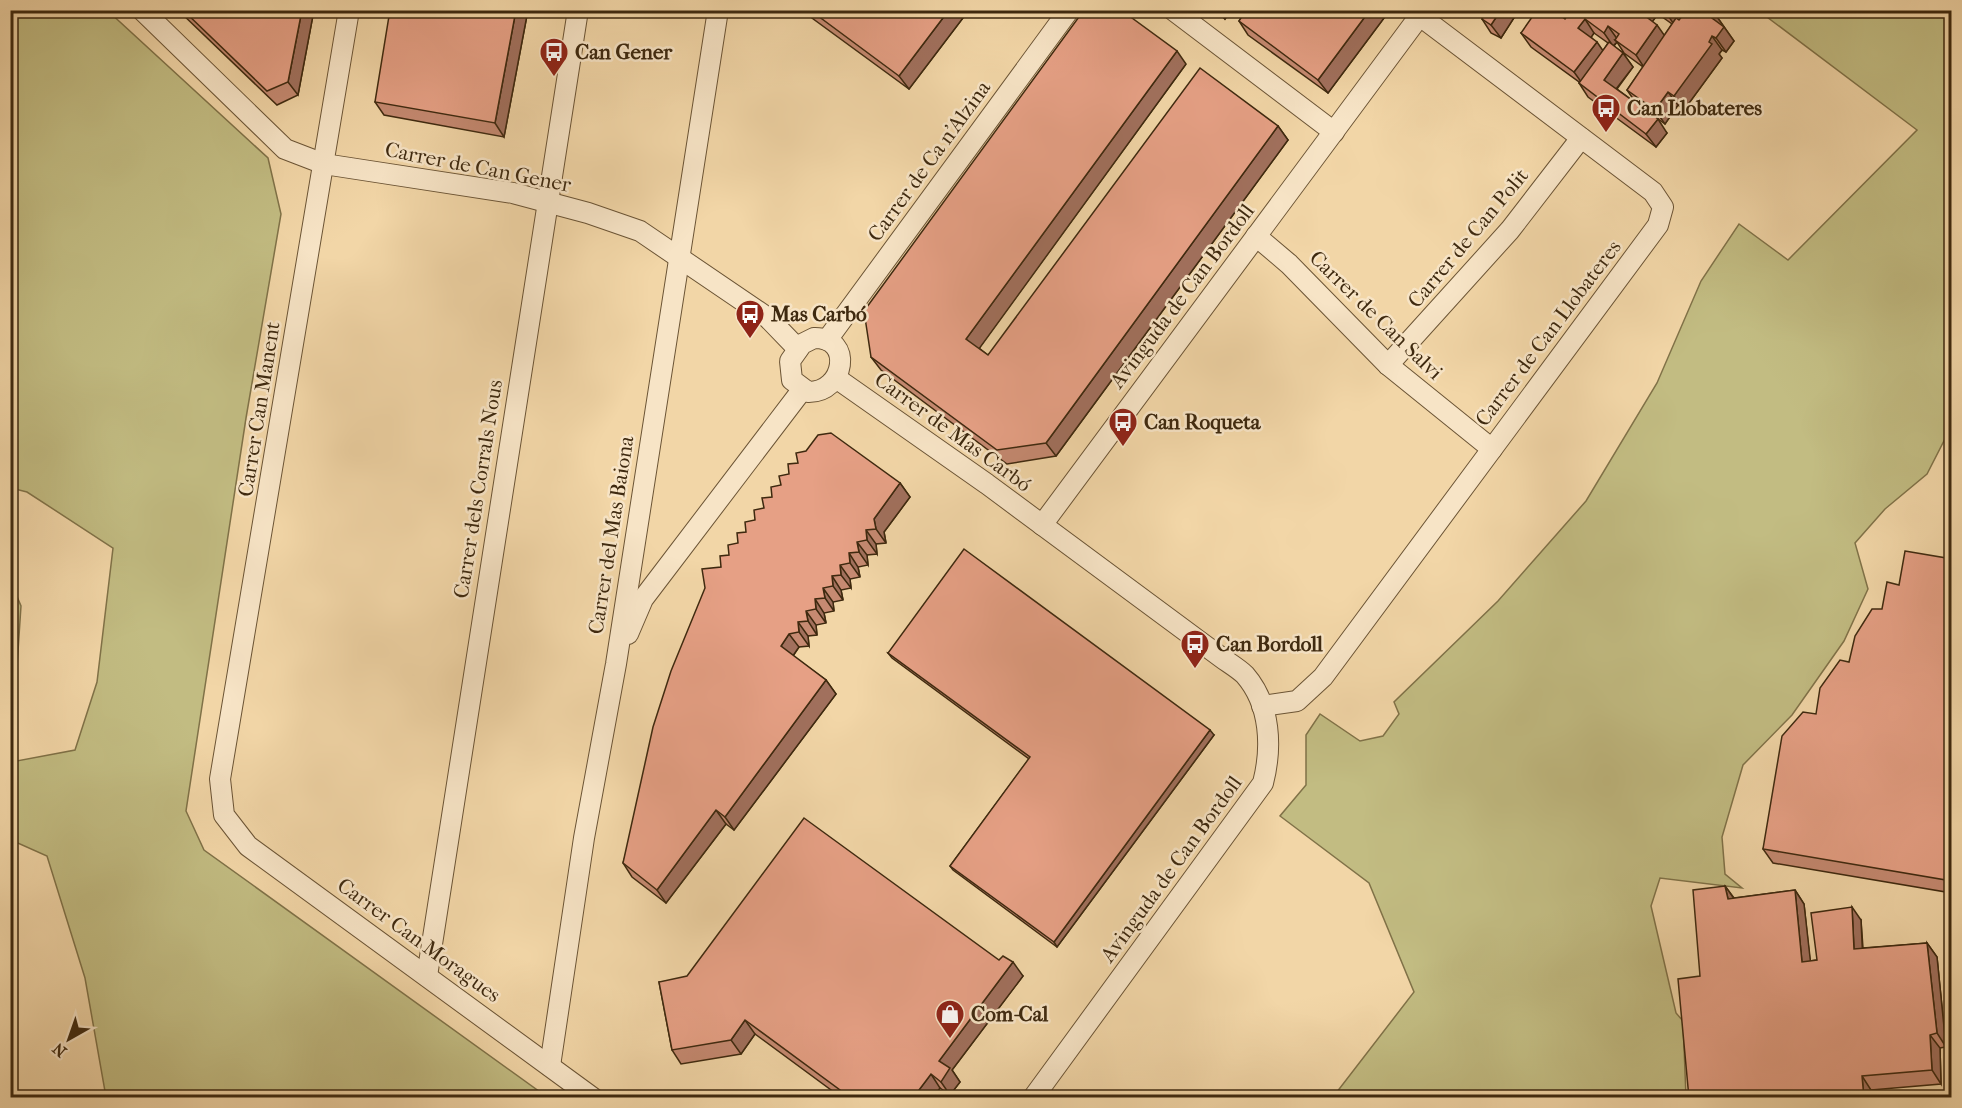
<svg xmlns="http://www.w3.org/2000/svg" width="1962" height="1108" font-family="'IM FELL French Canon',serif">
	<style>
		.green { fill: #c2bc82; stroke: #807248; stroke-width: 1.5 }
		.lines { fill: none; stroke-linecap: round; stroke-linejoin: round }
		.minor-casing { stroke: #6b5435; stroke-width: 22 }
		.minor { stroke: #f7e4c6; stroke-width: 20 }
		.wall { fill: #c68a72; stroke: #3e290f; stroke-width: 1.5; fill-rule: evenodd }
		.shaded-wall { fill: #a1705d; stroke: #3e290f; stroke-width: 1.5 }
		.building { fill: #e6a085; stroke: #3e290f; stroke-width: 1.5 }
		.labels { text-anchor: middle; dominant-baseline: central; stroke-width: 5; stroke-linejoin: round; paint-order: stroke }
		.poi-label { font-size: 21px; font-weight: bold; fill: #3e290f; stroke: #f7e4c6; text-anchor: start }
		.street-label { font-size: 21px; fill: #3e290f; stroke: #f7e4c6 }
	</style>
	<rect width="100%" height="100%" fill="#f2d6a7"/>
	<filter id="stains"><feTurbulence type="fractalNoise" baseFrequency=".00333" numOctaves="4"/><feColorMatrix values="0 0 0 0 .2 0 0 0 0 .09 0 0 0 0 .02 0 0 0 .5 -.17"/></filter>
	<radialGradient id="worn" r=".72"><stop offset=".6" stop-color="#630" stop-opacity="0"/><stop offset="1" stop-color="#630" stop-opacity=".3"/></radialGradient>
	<g class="green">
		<polygon points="11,10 108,11 268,158 281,214 246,418 186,811 204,850 547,1097 106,1097 85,978 47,856 11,840 11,762 75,750 97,682 113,548 27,492 11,488"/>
		<polygon points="1759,11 1951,11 1951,427 1927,474 1885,509 1855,543 1868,589 1844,641 1792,715 1743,765 1722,837 1725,874 1742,888 1660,878 1651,906 1676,1013 1683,1021 1686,1097 1333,1097 1414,992 1369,883 1280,816 1306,785 1306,735 1320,714 1360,741 1383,736 1399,714 1394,702 1498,601 1586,501 1657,383 1701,281 1739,224 1788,260 1917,130"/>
		<polygon points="10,580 21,606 15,696 11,697"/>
	</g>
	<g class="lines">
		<g class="minor-casing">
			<g id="minor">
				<polyline points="142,10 285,149 324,164 513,193 588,213 640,231 768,318 798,349"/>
				<polyline points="349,10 220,779 224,815 248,846 593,1098"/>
				<polyline points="1173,10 1334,132"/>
				<polyline points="1256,236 1289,264 1388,365 1492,449"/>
				<path d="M814,338C854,337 845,393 808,392L792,380L790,361L802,344Z"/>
				<polyline points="827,340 1069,10"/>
				<polyline points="1388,365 1510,230 1581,138"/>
				<path d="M836,378L987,484L1222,658C1229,663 1239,669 1245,675C1271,705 1272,748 1263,783L1033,1098"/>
				<polyline points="1042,525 1424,10"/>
				<polyline points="628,634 643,599 802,390"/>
				<polyline points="1262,706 1297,701 1323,677 1658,225 1663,207 1653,192 1420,16"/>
				<polyline points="427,976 578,10"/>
				<polyline points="550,1066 584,838 616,664 718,10"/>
			</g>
		</g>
		<use href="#minor" class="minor"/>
	</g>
	<g class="wall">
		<polygon points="178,10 314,10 298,95 277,105"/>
		<polygon points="528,10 504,137 384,115 375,102"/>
		<polygon points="801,10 969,10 909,89"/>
		<polygon points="1215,10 1231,10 1225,19"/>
		<polygon points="1246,10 1390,10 1328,93 1248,35 1239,21"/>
		<polygon points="1478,10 1519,10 1501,38 1491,33 1482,19 1484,16"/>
		<path d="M1566,10H1710L1715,14L1734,41L1726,52L1722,50L1719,54L1722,58L1684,110L1678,105L1665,124L1643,108L1667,133L1656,147L1588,97L1579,83V82L1531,47L1521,33L1565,19L1569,13ZM1658,14L1672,24L1664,36L1652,22ZM1594,33L1608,43L1603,51L1591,37ZM1617,42L1624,53L1643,67L1627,90L1636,103L1617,89L1633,67L1623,53L1614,46Z"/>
		<polygon points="1186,64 979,348 988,355 1278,126 1288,140 1056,456 1007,464 881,370 871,357"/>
		<polygon points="900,483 910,497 884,532 886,543 876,544 877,554 867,555 868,565 858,567 860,577 850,579 851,588 841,590 843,600 833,602 834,611 824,613 826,623 816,625 817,635 808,636 809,646 799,647 793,656 826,680 836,694 734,830 726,824 666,903 632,877 623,863 721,567 755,520"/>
		<polygon points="1952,559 1952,893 1773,863 1763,849 1849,662 1899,585"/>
		<polygon points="888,653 1214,735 1057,947 953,870 950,866 1029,759 892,658"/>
		<polygon points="1725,886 1734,898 1795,890 1804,904 1810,961 1817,960 1861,920 1863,948 1927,943 1937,957 1946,1047 1940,1048 1941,1084 1871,1090 1700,976"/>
		<polygon points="999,960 1023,976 952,1070 960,1082 950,1095 940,1088 933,1098 842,1098 755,1034 741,1054 681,1064 672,1050 659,982"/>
	</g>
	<g class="shaded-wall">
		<polygon points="302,10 314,10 298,95 288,82"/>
		<polygon points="516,10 528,10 504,137 495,123"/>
		<polygon points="949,10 969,10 909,89 899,76"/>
		<polygon points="1220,10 1231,10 1225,19"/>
		<polygon points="1370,10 1390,10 1328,93 1318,80"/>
		<polygon points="1501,10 1519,10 1501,38 1491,25"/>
		<polygon points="1641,10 1655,10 1658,14 1649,26 1640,12"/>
		<polygon points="1668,10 1688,10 1680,12 1683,17 1676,27 1666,13"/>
		<polygon points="1715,14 1734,41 1726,52 1716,38 1712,18"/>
		<polygon points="1585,19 1594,33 1588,42 1578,28"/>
		<polygon points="1657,25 1667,39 1645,69 1636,55"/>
		<polygon points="1608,26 1618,40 1615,40 1617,42 1613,46 1604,33"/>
		<polygon points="1712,36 1722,50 1719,54 1722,58 1684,110 1674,96"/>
		<polygon points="1597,42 1606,55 1584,86 1574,72"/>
		<polygon points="1177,51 1186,64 976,353 966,339"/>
		<polygon points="1623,53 1633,67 1613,93 1604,80"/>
		<polygon points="1668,92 1678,105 1665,124 1655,110"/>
		<polygon points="1658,119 1667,133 1656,147 1646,134"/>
		<polygon points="1278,126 1288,140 1056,456 1046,443"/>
		<polygon points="900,483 910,497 884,532 886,543 876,529 874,519"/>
		<polygon points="866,530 876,544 877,554 867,540"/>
		<polygon points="857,542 867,555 868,565 859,552"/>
		<polygon points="849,553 858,567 860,577 850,563"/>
		<polygon points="840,565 850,579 851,588 841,575"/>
		<polygon points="832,576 841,590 843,600 833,586"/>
		<polygon points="823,588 833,602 834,611 825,598"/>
		<polygon points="815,599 824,613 826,623 816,609"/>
		<polygon points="806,611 816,625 817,635 808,621"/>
		<polygon points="798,622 808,636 809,646 799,632"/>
		<polygon points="789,634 799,647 790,660 781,646"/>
		<polygon points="826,680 836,694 734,830 725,817"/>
		<polygon points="1210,730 1214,735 1057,947 1054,942"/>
		<polygon points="716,810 726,824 666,903 657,890"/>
		<polygon points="1725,886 1735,900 1728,899"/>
		<polygon points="1795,890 1804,904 1812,975 1802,962"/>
		<polygon points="1852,907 1861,920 1863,963 1854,949"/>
		<polygon points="1927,943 1937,957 1946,1047 1937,1033"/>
		<polygon points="1013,962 1023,976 952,1070 960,1082 950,1095 941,1082 939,1061"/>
		<polygon points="745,1020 755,1034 741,1054 731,1040"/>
		<polygon points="1930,1035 1940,1048 1941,1084 1932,1070"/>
		<polygon points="931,1074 940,1088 933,1098 913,1098"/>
		<polygon points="1862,1076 1871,1090 1872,1098 1864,1098"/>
	</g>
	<g class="building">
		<polygon points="183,10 302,10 288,82 267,91"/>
		<polygon points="390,10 516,10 495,123 375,102"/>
		<polygon points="810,10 949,10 899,76"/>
		<polygon points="1084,10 1121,10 1177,51 966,339 988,355 1200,68 1278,126 1046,443 997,450 871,357 864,311"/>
		<polygon points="1246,10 1370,10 1318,80 1239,21"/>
		<polygon points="1483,10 1501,10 1491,25 1482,19 1486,13"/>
		<polygon points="1537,10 1553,10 1565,19 1571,10 1641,10 1640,12 1657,25 1636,55 1615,40 1619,34 1608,26 1604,33 1585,19 1578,28 1597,42 1574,72 1521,33"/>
		<polygon points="1681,10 1710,10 1715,14 1712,18 1724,27 1716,38 1712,36 1709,42 1712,44 1674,96 1668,92 1655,110 1627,90 1676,18 1679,20 1683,15 1680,12"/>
		<polygon points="1609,42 1623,53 1604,80 1658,119 1646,134 1579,83"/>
		<polygon points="831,433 900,483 874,519 876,529 866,530 867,540 857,542 859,552 849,553 850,563 840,565 841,575 832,576 833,586 823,588 825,598 815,599 816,609 806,611 808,621 798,622 799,632 789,634 781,646 826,680 725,817 716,810 657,890 623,863 653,727 671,671 705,588 702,569 721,567 720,556 729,555 728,545 738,543 737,533 746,532 745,522 755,520 754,510 764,508 762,498 772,497 771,487 781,485 779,476 789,474 788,464 798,463 796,453 806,451 818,435"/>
		<polygon points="964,549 1210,730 1054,942 950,866 1030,757 888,653"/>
		<polygon points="1905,551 1952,559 1952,881 1763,849 1782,736 1803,712 1816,714 1820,688 1840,660 1849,662 1855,636 1872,609 1882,609 1887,582 1899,585"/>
		<polygon points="804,818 999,960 1003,956 1013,962 939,1061 950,1068 941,1082 931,1074 913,1098 851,1098 745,1020 731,1040 672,1050 659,982 687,976"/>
		<polygon points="1725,886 1728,899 1795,890 1802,962 1817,960 1811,913 1852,907 1854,949 1927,943 1937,1033 1930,1035 1932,1070 1862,1076 1864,1098 1689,1098 1678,979 1700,976 1693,890"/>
	</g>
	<defs>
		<g id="bus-pin" transform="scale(1.5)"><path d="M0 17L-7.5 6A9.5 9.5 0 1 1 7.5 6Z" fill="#8f2418" stroke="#f7e4c6"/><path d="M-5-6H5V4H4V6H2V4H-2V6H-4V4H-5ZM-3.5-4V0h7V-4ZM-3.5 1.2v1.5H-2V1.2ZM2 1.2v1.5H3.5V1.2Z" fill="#fff"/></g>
		<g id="shop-pin" transform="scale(1.5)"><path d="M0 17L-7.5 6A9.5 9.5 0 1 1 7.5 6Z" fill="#8f2418" stroke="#f7e4c6"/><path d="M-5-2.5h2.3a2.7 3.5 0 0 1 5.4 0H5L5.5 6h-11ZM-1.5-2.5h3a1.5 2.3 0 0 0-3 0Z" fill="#fff"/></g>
	</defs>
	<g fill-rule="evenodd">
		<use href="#bus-pin" x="554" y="52"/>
		<use href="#bus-pin" x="1606" y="108"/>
		<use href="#bus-pin" x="750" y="314"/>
		<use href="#bus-pin" x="1123" y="422"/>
		<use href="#bus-pin" x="1195" y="644"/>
		<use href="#shop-pin" x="950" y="1014"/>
	</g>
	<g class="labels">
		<g class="poi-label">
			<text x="575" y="52">Can Gener</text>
			<text x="1627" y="108">Can Llobateres</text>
			<text x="771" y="314">Mas Carbó</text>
			<text x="1144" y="422">Can Roqueta</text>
			<text x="1216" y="644">Can Bordoll</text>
			<text x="971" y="1014">Com-Cal</text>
		</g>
		<g class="street-label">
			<text transform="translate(929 161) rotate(-54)">Carrer de Ca n'Alzina</text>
			<text transform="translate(478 167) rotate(11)">Carrer de Can Gener</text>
			<text transform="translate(1468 238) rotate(-50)">Carrer de Can Polit</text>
			<text transform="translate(1182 296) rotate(-53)">Avinguda de Can Bordoll</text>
			<text transform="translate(1376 315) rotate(44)">Carrer de Can Salvi</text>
			<text transform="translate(1548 333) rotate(-53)">Carrer de Can Llobateres</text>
			<text transform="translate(259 409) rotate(-81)">Carrer Can Manent</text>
			<text transform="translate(953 432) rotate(36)">Carrer de Mas Carbó</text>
			<text transform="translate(478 489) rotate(-81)">Carrer dels Corrals Nous</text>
			<text transform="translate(611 535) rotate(-81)">Carrer del Mas Baiona</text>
			<text transform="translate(1171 869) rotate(-54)">Avinguda de Can Bordoll</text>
			<text transform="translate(419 940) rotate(36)">Carrer Can Moragues</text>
		</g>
	</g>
	<rect width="1962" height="1108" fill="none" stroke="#f2d6a7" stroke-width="36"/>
	<rect x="12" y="12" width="1938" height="1084" fill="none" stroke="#3e290f" stroke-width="3"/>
	<rect x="18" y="18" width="1926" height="1072" fill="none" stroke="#3e290f" stroke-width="1.5"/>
	<g transform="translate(69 1039) rotate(220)" stroke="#f7e4c6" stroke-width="4.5" paint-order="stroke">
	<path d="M0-4.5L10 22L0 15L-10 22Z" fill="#3e290f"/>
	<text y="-9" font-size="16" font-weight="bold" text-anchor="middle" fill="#3e290f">N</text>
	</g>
	<rect width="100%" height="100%" filter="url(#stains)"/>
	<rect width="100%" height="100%" fill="url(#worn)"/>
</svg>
